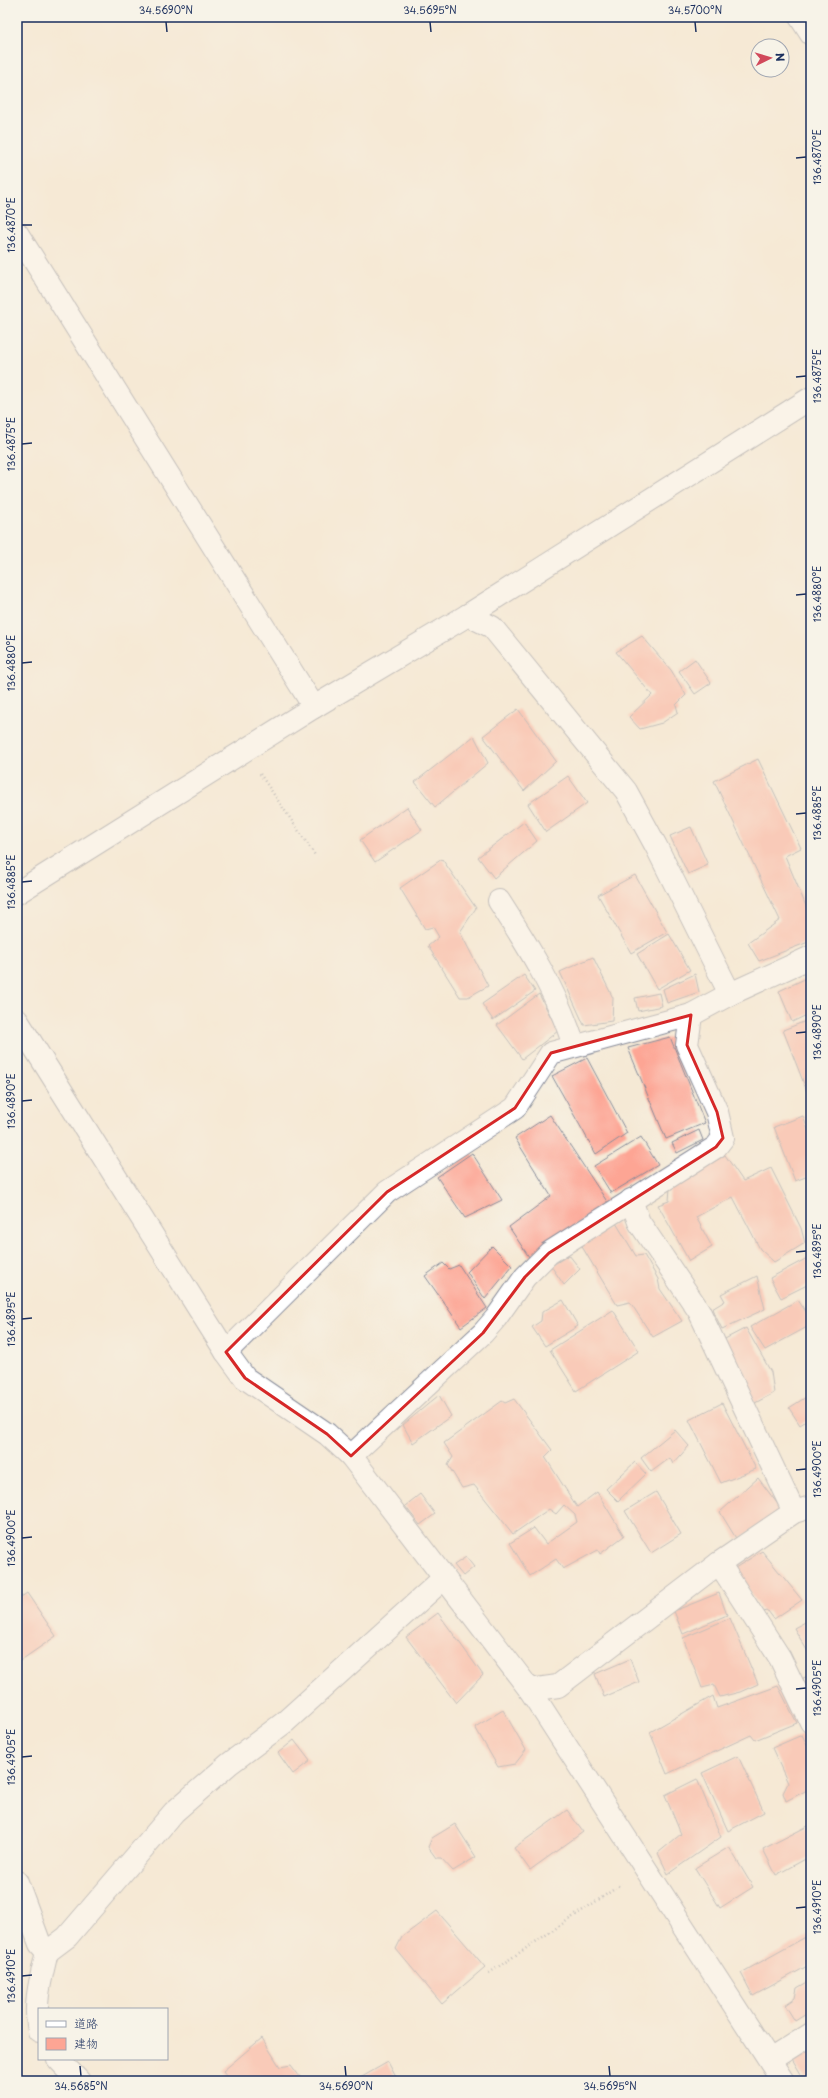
<svg xmlns="http://www.w3.org/2000/svg" width="828" height="2098" font-family="'Playpen Sans','Klee One',sans-serif">
	<style>
		.building { fill: #fda594 }
		.lines { fill: none; stroke-linecap: round; stroke-linejoin: round }
		.minor-casing { stroke: #888c9a; stroke-width: 24 }
		.path { stroke: #888c9a; stroke-width: 2.5; stroke-dasharray: 1 3; stroke-linecap: butt }
		.minor { stroke: #fff; stroke-width: 22 }
		.marked { fill: none; stroke: #d62828; stroke-width: 3; stroke-linejoin: round }
		.ticks { fill: none; stroke: #1b2f5e; stroke-width: 1.5 }
		.neatline { fill: none; stroke: #1b2f5e; stroke-width: 1.5 }
		.ticks-label { font-size: 10px; text-anchor: middle; fill: #1b2f5e }
	</style>
	<rect width="100%" height="100%" fill="#f7f3e8"/>
	<filter id="ink" filterUnits="userSpaceOnUse"><feTurbulence type="fractalNoise" baseFrequency=".025" numOctaves="2"/><feDisplacementMap in="SourceGraphic" scale="8" xChannelSelector="R" yChannelSelector="G"/><feConvolveMatrix kernelMatrix="1 2 1 2 8 2 1 2 1" color-interpolation-filters="sRGB"/></filter>
	<filter id="wash" filterUnits="userSpaceOnUse"><feTurbulence type="fractalNoise" baseFrequency=".012" numOctaves="4" result="noise"/><feDisplacementMap in="SourceGraphic" scale="16" xChannelSelector="R" yChannelSelector="G"/><feGaussianBlur stdDeviation="0.9" result="paint"/><feColorMatrix in="noise" values="0 0 0 0 0 0 0 0 0 0 0 0 0 0 0 0 0 1.4 0 .05"/><feComposite in="paint" operator="in"/></filter>
	<g filter="url(#wash)">
		<rect width="100%" height="100%" fill="#f5e9d5"/>
		<g id="blocks">
			<g class="building">
				<polygon points="642,636 671,670 686,695 676,705 678,712 662,723 640,729 629,717 652,695 616,652"/>
				<polygon points="695,659 711,683 695,694 679,671"/>
				<polygon points="518,709 556,761 524,791 483,736"/>
				<polygon points="474,736 488,763 435,807 415,782"/>
				<polygon points="758,759 801,848 785,856 811,918 811,941 759,961 748,943 780,920 714,781"/>
				<polygon points="568,776 587,803 546,832 528,804"/>
				<polygon points="407,807 422,830 375,862 360,840"/>
				<polygon points="524,822 537,841 494,878 478,857"/>
				<polygon points="691,827 708,865 688,874 670,836"/>
				<polygon points="442,859 476,908 460,932 488,986 468,997 460,997 428,946 439,937 433,927 425,929 400,888"/>
				<polygon points="635,875 667,932 631,953 598,895"/>
				<polygon points="669,934 690,970 657,989 637,954"/>
				<polygon points="593,957 613,998 612,1021 584,1025 560,972"/>
				<polygon points="695,974 699,992 667,1003 663,989"/>
				<polygon points="524,975 535,991 493,1020 482,1004"/>
				<polygon points="811,976 811,1013 792,1022 779,991"/>
				<polygon points="659,993 662,1006 638,1011 635,998"/>
				<polygon points="539,994 558,1031 522,1059 497,1025"/>
				<polygon points="811,1019 811,1093 808,1094 783,1030"/>
				<polygon points="670,1037 705,1123 666,1139 628,1048"/>
				<polygon points="587,1058 627,1133 596,1154 552,1076"/>
				<polygon points="550,1115 608,1203 529,1257 509,1227 551,1196 515,1138"/>
				<polygon points="803,1116 811,1138 811,1175 795,1181 774,1127"/>
				<polygon points="699,1130 703,1140 677,1153 672,1143"/>
				<polygon points="641,1137 658,1165 611,1193 594,1166"/>
				<polygon points="472,1153 502,1200 465,1218 437,1177"/>
				<polygon points="725,1155 743,1181 771,1168 801,1228 805,1243 774,1262 760,1249 733,1197 696,1217 712,1247 689,1261 658,1205 669,1201 670,1188"/>
				<polygon points="616,1223 636,1256 644,1255 658,1279 660,1289 682,1321 653,1337 630,1302 617,1305 581,1245"/>
				<polygon points="492,1246 512,1266 485,1299 467,1272"/>
				<polygon points="569,1255 580,1269 564,1285 551,1266"/>
				<polygon points="811,1256 811,1283 781,1298 770,1278"/>
				<polygon points="443,1263 449,1269 459,1265 487,1308 461,1327 425,1276"/>
				<polygon points="757,1276 765,1309 722,1329 712,1309 725,1301 721,1294"/>
				<polygon points="563,1300 578,1326 545,1346 532,1327 541,1321 542,1312"/>
				<polygon points="798,1300 808,1315 811,1314 811,1330 809,1326 765,1350 750,1327"/>
				<polygon points="613,1310 639,1351 576,1391 550,1350"/>
				<polygon points="746,1328 771,1372 774,1393 755,1403 723,1340"/>
				<polygon points="811,1394 811,1418 800,1425 789,1408"/>
				<polygon points="439,1395 451,1416 413,1443 403,1425"/>
				<polygon points="514,1399 552,1450 545,1457 577,1507 597,1492 624,1536 600,1554 598,1550 563,1569 556,1559 530,1576 510,1543 534,1528 546,1544 577,1522 575,1515 564,1505 556,1514 549,1509 513,1534 474,1485 462,1488 448,1465 453,1457 444,1443 502,1401 505,1403"/>
				<polygon points="722,1403 756,1469 721,1483 689,1420"/>
				<polygon points="675,1430 689,1446 673,1464 670,1458 651,1472 641,1458"/>
				<polygon points="635,1462 646,1474 618,1501 606,1489"/>
				<polygon points="758,1478 783,1511 737,1540 720,1512"/>
				<polygon points="656,1492 681,1534 651,1553 625,1511"/>
				<polygon points="420,1494 435,1514 420,1525 405,1506"/>
				<polygon points="762,1551 802,1600 774,1619 768,1611 763,1612 735,1568"/>
				<polygon points="466,1557 474,1567 463,1576 454,1565"/>
				<polygon points="27,1593 56,1636 17,1663 17,1600"/>
				<polygon points="719,1593 727,1615 683,1634 674,1611"/>
				<polygon points="438,1613 483,1675 456,1703 406,1637"/>
				<polygon points="730,1618 758,1684 740,1692 720,1697 714,1685 702,1688 683,1638"/>
				<polygon points="811,1619 811,1657 794,1628"/>
				<polygon points="630,1659 639,1682 604,1697 595,1674"/>
				<polygon points="811,1675 811,1698 803,1678"/>
				<polygon points="778,1686 797,1723 755,1740 751,1735 667,1774 650,1732 713,1696 717,1708"/>
				<polygon points="503,1710 526,1750 515,1764 498,1767 475,1727"/>
				<polygon points="802,1735 811,1752 811,1788 786,1801 783,1793 788,1783 772,1748"/>
				<polygon points="294,1740 310,1761 293,1774 278,1753"/>
				<polygon points="738,1756 764,1812 728,1831 702,1773"/>
				<polygon points="697,1779 721,1837 668,1874 658,1853 681,1834 665,1795"/>
				<polygon points="567,1810 583,1832 530,1870 514,1848"/>
				<polygon points="455,1824 476,1857 453,1871 441,1858 436,1858 428,1847 432,1838"/>
				<polygon points="810,1825 811,1856 776,1875 763,1849"/>
				<polygon points="729,1847 753,1887 720,1908 695,1868"/>
				<polygon points="437,1911 485,1967 442,2004 396,1949 402,1937"/>
				<polygon points="811,1934 811,1964 753,1996 741,1973"/>
				<polygon points="811,1980 811,2011 795,2021 785,2005 795,1998 797,1988"/>
				<polygon points="262,2038 280,2067 291,2065 303,2081 231,2081 223,2071"/>
				<polygon points="811,2046 811,2081 805,2081 791,2057"/>
				<polygon points="388,2062 398,2081 355,2081"/>
			</g>
		</g>
	</g>
	<g filter="url(#ink)">
		<use href="#blocks" fill-opacity="0" stroke="#888c9a" stroke-width="1"/>
		<g class="lines">
			<g class="minor-casing">
				<g id="minor">
					<polyline points="800,17 811,34"/>
					<polyline points="17,233 314,707"/>
					<polyline points="468,615 492,627 626,791 656,846 730,994"/>
					<polyline points="17,893 314,707 468,615 811,398"/>
					<path d="M499,901C528,946 558,994 574,1046"/>
					<polyline points="17,1020 226,1352 245,1378 327,1434 351,1456 530,1690 783,2081"/>
					<polyline points="631,1200 639,1222 699,1311 794,1512"/>
					<polyline points="226,1352 387,1192 515,1108 551,1053 691,1015 730,994 811,957"/>
					<polyline points="351,1456 483,1333 496,1318 525,1277 549,1253 716,1147 723,1138 717,1112 687,1045 691,1015"/>
					<polyline points="719,1563 780,1658 811,1722"/>
					<polyline points="530,1690 558,1686 719,1563 794,1512 811,1507"/>
					<path d="M17,1882L40,1944L47,1952C41,1978 33,2004 39,2031"/>
					<polyline points="47,1952 67,1937 174,1812 229,1764 285,1722 443,1579"/>
					<polyline points="58,2059 79,2081"/>
					<polyline points="770,2060 811,2034"/>
				</g>
			</g>
			<g class="path">
				<polyline points="260,774 315,855"/>
				<polyline points="489,1973 622,1884"/>
			</g>
			<use href="#minor" class="minor"/>
		</g>
	</g>
	<path d="M0 0H828V2098H0ZM691,1015L687,1045L717,1112L723,1138L716,1147L549,1253L525,1277L483,1333L351,1456L327,1434L245,1378L226,1352L387,1192L515,1108L551,1053Z" fill="#f5e9d5" fill-opacity=".55" fill-rule="evenodd"/>
	<path class="marked" d="M691,1015L687,1045L717,1112L723,1138L716,1147L549,1253L525,1277L483,1333L351,1456L327,1434L245,1378L226,1352L387,1192L515,1108L551,1053Z"/>
	<path class="ticks" d="M166,22L167,32M430,22L431,32M695,22L696,32M796,158L806,157M22,225H32M796,377L806,376M22,444L32,443M796,595L806,594M22,663L32,662M796,814L806,813M22,882L32,881M796,1033L806,1032M22,1101L32,1100M796,1252L806,1251M22,1319L32,1318M796,1470L806,1469M22,1538L32,1537M796,1689L806,1688M22,1757L32,1756M796,1908L806,1907M22,1976L32,1975M80,2066L81,2076M345,2066L346,2076M609,2066L610,2076"/>
	<rect width="828" height="2098" fill="none" stroke="#f7f3e8" stroke-width="44"/>
	<rect x="38" y="2008" width="130" height="52" fill="#f7f3e8" stroke="#9fa5b1"/>
	<rect x="46" y="2021" width="20" height="6" fill="#ffffff" stroke="#9fa5b1"/>
	<text x="74" y="2028" font-size="12" fill="#1b2f5e">道路</text>
	<rect x="46" y="2038" width="20" height="12" fill="#fda594" stroke="#9fa5b1"/>
	<text x="74" y="2048" font-size="12" fill="#1b2f5e">建物</text>
	<g transform="translate(770 58) rotate(85)"><circle r="19" fill="#f7f3e8" stroke="#9fa5b1"/>
	<path d="M0-3L7 15L0 10L-7 15Z" fill="#d1495b"/>
	<text y="-6" font-size="11" font-weight="bold" text-anchor="middle" fill="#1b2f5e">N</text>
	</g>
	<rect x="22" y="22" width="784" height="2054" class="neatline"/>
	<g class="ticks-label">
		<text x="166" y="14">34.5690°N</text>
		<text x="430" y="14">34.5695°N</text>
		<text x="695" y="14">34.5700°N</text>
		<text transform="translate(817 157) rotate(-90)" y="4">136.4870°E</text>
		<text transform="translate(11 225) rotate(-90)" y="4">136.4870°E</text>
		<text transform="translate(817 376) rotate(-90)" y="4">136.4875°E</text>
		<text transform="translate(11 444) rotate(-90)" y="4">136.4875°E</text>
		<text transform="translate(817 594) rotate(-90)" y="4">136.4880°E</text>
		<text transform="translate(11 663) rotate(-90)" y="4">136.4880°E</text>
		<text transform="translate(817 813) rotate(-90)" y="4">136.4885°E</text>
		<text transform="translate(11 882) rotate(-90)" y="4">136.4885°E</text>
		<text transform="translate(817 1032) rotate(-90)" y="4">136.4890°E</text>
		<text transform="translate(11 1101) rotate(-90)" y="4">136.4890°E</text>
		<text transform="translate(817 1251) rotate(-90)" y="4">136.4895°E</text>
		<text transform="translate(11 1319) rotate(-90)" y="4">136.4895°E</text>
		<text transform="translate(817 1469) rotate(-90)" y="4">136.4900°E</text>
		<text transform="translate(11 1538) rotate(-90)" y="4">136.4900°E</text>
		<text transform="translate(817 1688) rotate(-90)" y="4">136.4905°E</text>
		<text transform="translate(11 1757) rotate(-90)" y="4">136.4905°E</text>
		<text transform="translate(817 1907) rotate(-90)" y="4">136.4910°E</text>
		<text transform="translate(11 1976) rotate(-90)" y="4">136.4910°E</text>
		<text x="81" y="2090">34.5685°N</text>
		<text x="346" y="2090">34.5690°N</text>
		<text x="610" y="2090">34.5695°N</text>
	</g>
</svg>
